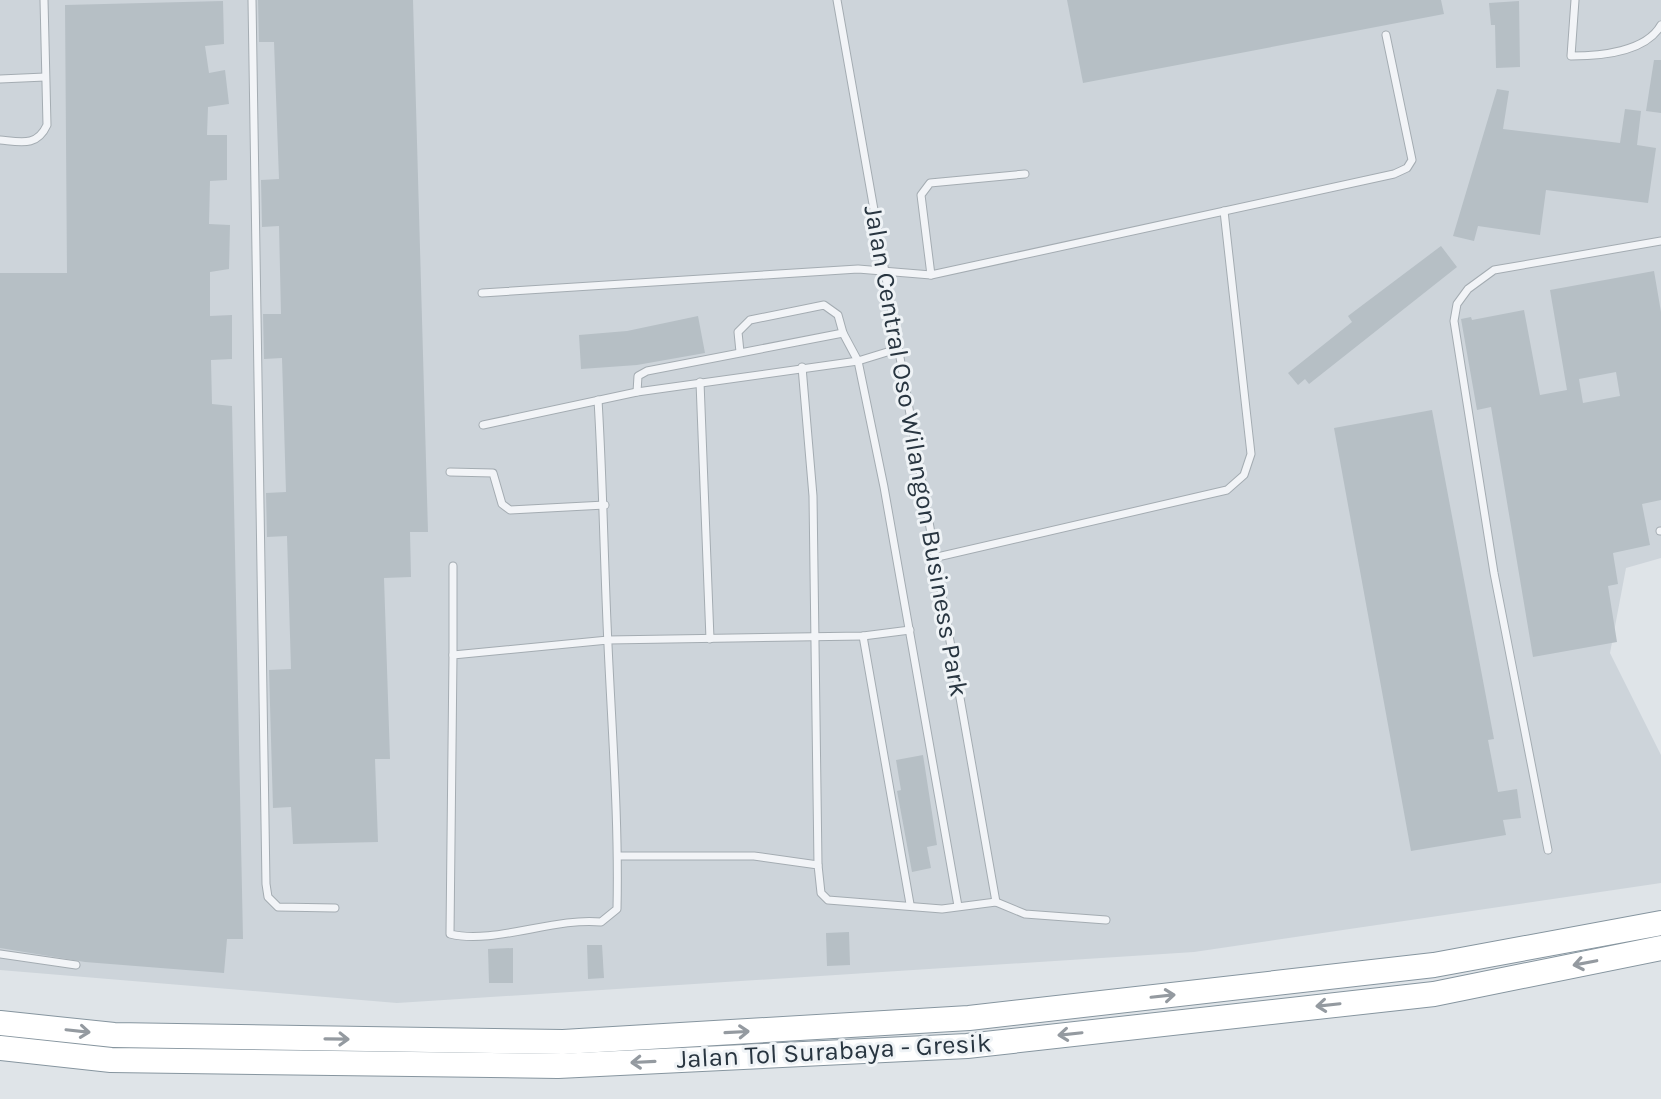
<svg xmlns="http://www.w3.org/2000/svg" width="1661" height="1099" font-family="Karla,sans-serif">
	<style>
		.built { fill: #cdd4da }
		.building { fill: #b6bfc5; fill-rule: evenodd }
		.lines { fill: none; stroke-linecap: round; stroke-linejoin: round }
		.service-casing { stroke: #a4acb2; stroke-width: 9 }
		.motorway-casing { stroke: #86959f; stroke-width: 26 }
		.service { stroke: #f2f4f7; stroke-width: 7 }
		.motorway { stroke: #fff; stroke-width: 24 }
		.oneway { stroke: #949aa0 }
		.labels { text-anchor: middle; dominant-baseline: central; stroke-width: 6; stroke-linejoin: round; paint-order: stroke }
		.street-label { font-size: 26px; fill: #283540; stroke: #eff3f6 }
	</style>
	<rect width="100%" height="100%" fill="#dfe4e8"/>
	<polygon class="built" points="0,0 1661,0 1661,558 1626,568 1610,653 1661,755 1661,883 1194,952 397,1003 0,970"/>
	<g class="building">
		<polygon points="258,0 413,0 428,532 410,532 411,577 384,578 390,759 375,759 378,842 293,844 291,807 273,808 269,670 291,669 287,536 267,537 266,493 286,492 282,358 264,359 263,314 281,314 279,226 262,227 261,180 279,179 274,42 259,42"/>
		<polygon points="1067,0 1441,0 1444,14 1083,83"/>
		<polygon points="223,1 224,44 205,46 209,73 225,70 229,104 208,107 207,135 227,135 227,180 210,181 209,224 230,225 229,269 210,272 210,316 232,315 232,359 211,360 212,404 232,406 243,939 227,939 224,973 85,962 0,948 0,273 67,273 65,5"/>
		<polygon points="1519,1 1520,67 1496,68 1495,25 1491,25 1489,3"/>
		<polygon points="1654,60 1661,60 1661,113 1646,111"/>
		<polygon points="1497,89 1509,91 1503,129 1620,143 1625,109 1641,111 1637,145 1656,148 1648,203 1546,190 1540,235 1478,226 1474,241 1453,236"/>
		<polygon points="1441,246 1457,267 1309,384 1305,379 1298,385 1288,373 1352,322 1348,316"/>
		<path d="M1654,271L1661,312V500L1642,504L1650,545L1613,553L1618,584L1608,586L1617,642L1533,657L1491,407L1477,410L1461,319L1471,317L1472,320L1524,310L1540,395L1567,390L1550,290ZM1616,372L1620,396L1583,403L1579,379Z"/>
		<polygon points="698,316 705,353 637,365 581,369 579,335 627,331"/>
		<polygon points="1432,410 1494,739 1488,740 1498,792 1517,789 1521,818 1503,820 1506,835 1411,851 1334,428"/>
		<polygon points="923,755 937,845 927,847 931,868 912,872 897,791 901,790 896,760"/>
		<polygon points="849,932 850,965 827,966 826,933"/>
		<polygon points="587,945 602,945 604,978 588,979"/>
		<polygon points="513,948 513,983 489,983 488,949"/>
	</g>
	<g class="lines">
		<g class="service-casing">
			<g id="service">
				<polyline points="252,0 266,884 268,897 278,907 335,908"/>
				<polyline points="837,0 996,902"/>
				<path d="M1575,0L1571,56C1600,56 1646,52 1661,25"/>
				<polyline points="0,79 45,77"/>
				<path d="M0,140C21,142 37,147 47,125L44,0"/>
				<polyline points="931,275 921,195 930,183 1025,174"/>
				<polyline points="482,293 858,269 931,275 1394,174 1407,168 1412,160 1386,35"/>
				<polyline points="740,352 738,332 750,320 824,305 838,315 843,333"/>
				<polyline points="802,367 813,496 818,865"/>
				<polyline points="700,382 710,639"/>
				<polyline points="637,392 638,376 647,371 843,333 858,361 884,487 958,906"/>
				<path d="M598,400C603,482 604,563 608,645C612,733 619,821 617,909L601,922C555,917 493,945 450,934L453,655L608,640L863,636L910,630"/>
				<polyline points="483,425 637,392 858,361 897,349"/>
				<polyline points="450,472 493,473 502,504 510,510 605,505"/>
				<polyline points="1660,531 1661,531"/>
				<polyline points="933,558 1227,490 1244,475 1251,454 1224,211"/>
				<polyline points="453,566 453,655"/>
				<polyline points="863,636 910,904"/>
				<polyline points="1548,850 1494,573 1454,321 1457,304 1468,289 1494,270 1661,241"/>
				<polyline points="618,856 754,856 818,865 821,893 828,900 942,909 996,902 1025,914 1106,920"/>
				<polyline points="0,954 76,965"/>
			</g>
		</g>
		<g class="motorway-casing">
			<g id="motorway">
				<polyline points="0,1023 114,1035 563,1042 969,1018 1434,965 1661,923"/>
				<polyline points="0,1048 111,1060 558,1066 967,1046 1434,994 1661,948"/>
			</g>
		</g>
		<use href="#service" class="service"/>
		<use href="#motorway" class="motorway"/>
	</g>
	<defs><path id="oneway-shaft" d="M-6 0H5M1.5-3L5.5 0L1.5 3" fill="none" stroke-width="1.6" stroke-linecap="round" stroke-linejoin="round" transform="scale(2)"/></defs>
	<g class="oneway">
		<use href="#oneway-shaft" transform="translate(1585 963) rotate(169)"/>
		<use href="#oneway-shaft" transform="translate(1163 996) rotate(-6)"/>
		<use href="#oneway-shaft" transform="translate(1328 1005) rotate(174)"/>
		<use href="#oneway-shaft" transform="translate(78 1031) rotate(6)"/>
		<use href="#oneway-shaft" transform="translate(737 1032) rotate(-3)"/>
		<use href="#oneway-shaft" transform="translate(1070 1034) rotate(174)"/>
		<use href="#oneway-shaft" transform="translate(337 1039) rotate(1)"/>
		<use href="#oneway-shaft" transform="translate(643 1062) rotate(177)"/>
	</g>
	<g class="labels">
		<g class="street-label">
			<text transform="translate(916 451) rotate(80)">Jalan Central Oso Wilangon Business Park</text>
			<text transform="translate(834 1051) rotate(-3)">Jalan Tol Surabaya - Gresik</text>
		</g>
	</g>
</svg>
